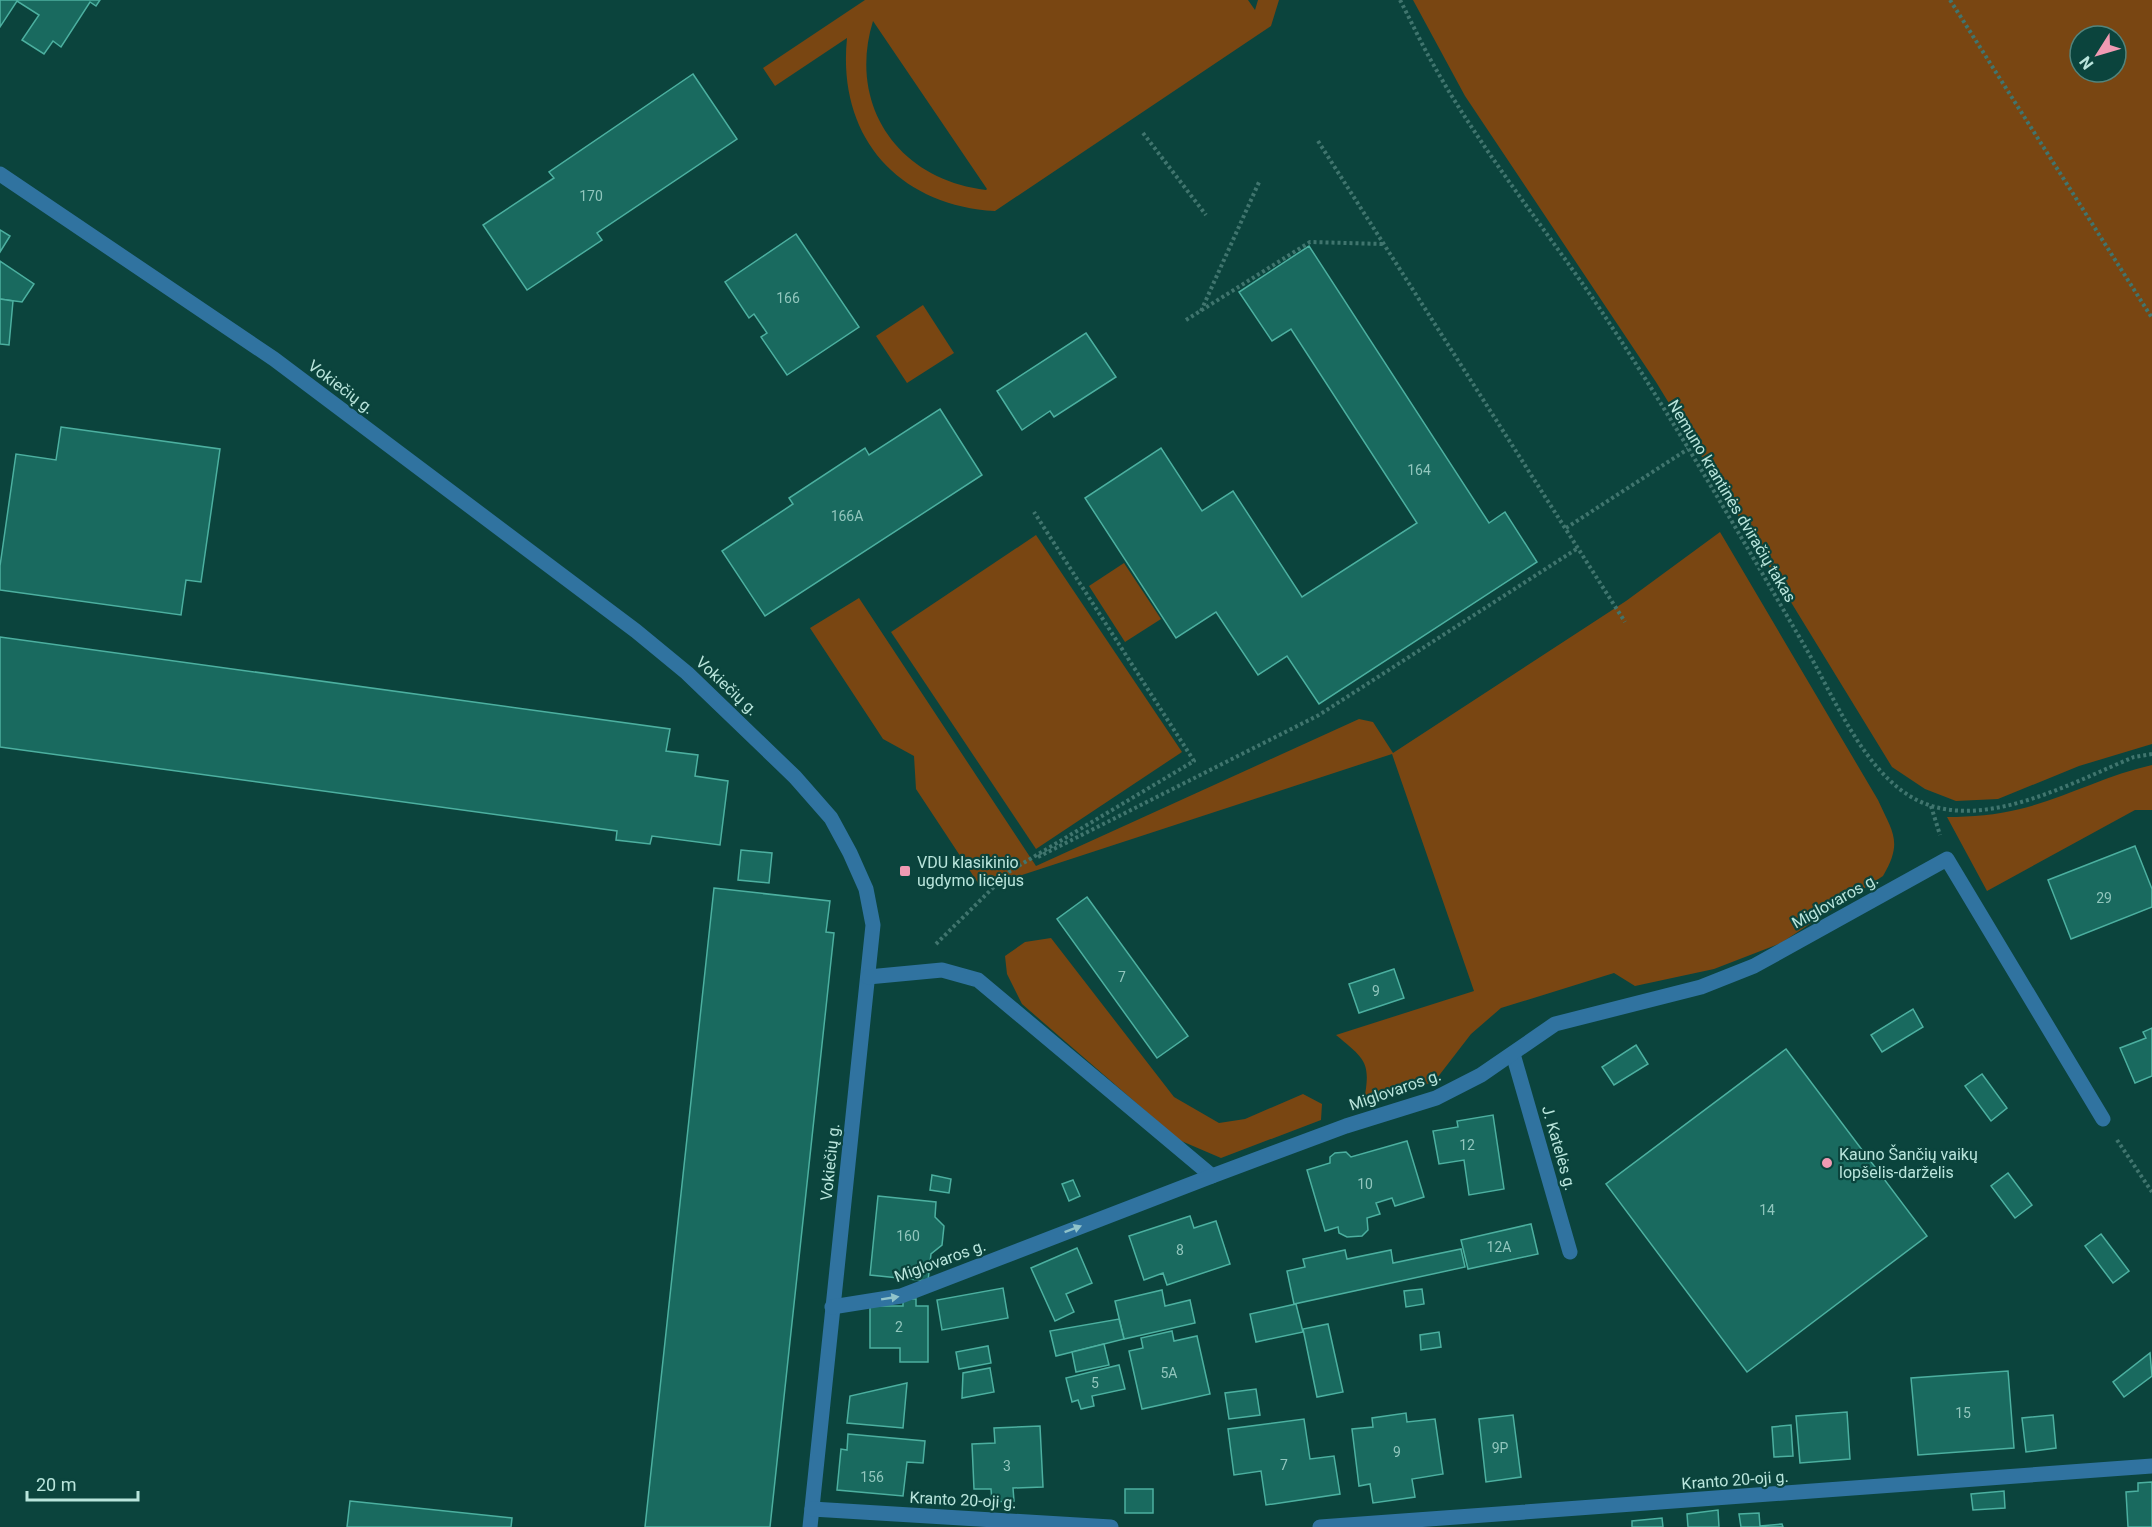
<svg xmlns="http://www.w3.org/2000/svg" width="2152" height="1527" font-family="Roboto,sans-serif">
	<style>
		.green { fill: #794612; fill-rule: evenodd }
		.building { fill: #196a5f; stroke: #4cb0a0; stroke-width: 1.5 }
		.lines { fill: none; stroke-linecap: round; stroke-linejoin: round }
		.path { stroke: #40756e; stroke-width: 4; stroke-dasharray: 3 3; stroke-linecap: butt }
		.street { stroke: #3073a0; stroke-width: 15 }
		.oneway { fill: #90c3ca }
		.poi-dot { fill: #f19ab3; stroke: #0b443d; stroke-width: 2 }
		.labels { text-anchor: middle; dominant-baseline: central; stroke-width: 4.5; stroke-linejoin: round; paint-order: stroke }
		.number-label { font-size: 14px; fill: #91c6bd }
		.street-label { font-size: 16px; fill: #b9e5dc; stroke: #0b443d }
		.poi-label { font-size: 16px; fill: #b9e5dc; stroke: #0b443d; text-anchor: start }
	</style>
	<rect width="100%" height="100%" fill="#0b443d"/>
	<g class="green">
		<path d="M865,0H1248L1255,10L1258,0H1279L1271,26L995,211C897,205 837,136 847,38L775,86L763,68ZM873,21L987,189L986,190C899,180 847,106 873,21Z"/>
		<path d="M1413,0H2152V744L2079,766L1998,799L1956,801L1925,789L1892,767L1656,382L1465,96ZM2080,36H2116V72H2080Z"/>
		<polygon points="923,305 954,353 907,383 876,336"/>
		<path d="M1720,532L1878,800C1893,833 1903,842 1883,876L1781,943L1714,969L1635,986L1614,973L1501,1008L1471,1034L1434,1082L1364,1101C1371,1062 1366,1060 1336,1035L1474,991L1392,754L1022,875L980,886L916,789L914,756L883,739L810,628L859,598L1036,866L1359,719L1373,722L1393,753L1626,601Z"/>
		<polygon points="1036,535 1182,752 1036,849 891,632"/>
		<polygon points="1124,563 1161,619 1125,642 1089,586"/>
		<path d="M2152,765V810H2135L1987,891L1947,817C1972,817 1996,815 2020,809C2065,798 2106,775 2152,765Z"/>
		<polygon points="1051,938 1174,1097 1219,1123 1245,1119 1303,1094 1322,1104 1321,1120 1221,1158 1179,1140 1022,1004 1007,974 1005,956 1025,942"/>
	</g>
	<g class="building">
		<polygon points="0,0 100,0 96,6 90,2 61,47 53,41 44,54 22,40 39,15 17,1 0,27"/>
		<polygon points="693,74 737,139 597,233 602,240 527,290 483,225 554,178 549,172"/>
		<polygon points="0,230 10,236 0,252"/>
		<polygon points="796,234 859,327 787,375 761,337 767,333 754,314 749,318 725,282"/>
		<polygon points="1309,246 1489,523 1505,512 1537,562 1319,704 1287,656 1258,675 1216,612 1176,638 1085,498 1161,448 1202,511 1233,491 1302,597 1417,523 1291,329 1272,341 1239,292"/>
		<polygon points="0,261 34,284 22,302 0,299"/>
		<polygon points="0,299 13,301 9,345 0,344"/>
		<polygon points="1086,333 1116,377 1054,417 1050,411 1022,430 997,391"/>
		<polygon points="940,409 982,475 765,616 722,551 793,504 789,498 865,448 869,455"/>
		<polygon points="61,427 220,449 201,582 186,580 181,615 0,590 0,566 16,454 56,460"/>
		<polygon points="0,637 670,729 666,751 698,755 695,776 728,781 720,845 652,836 650,844 616,840 617,831 0,747"/>
		<polygon points="2135,846 2152,889 2152,907 2071,939 2048,880"/>
		<polygon points="741,850 772,853 769,883 738,880"/>
		<polygon points="714,888 830,901 826,932 834,933 770,1527 645,1527"/>
		<polygon points="1087,897 1188,1036 1157,1058 1057,919"/>
		<polygon points="1394,969 1404,998 1359,1013 1349,984"/>
		<polygon points="1913,1009 1923,1027 1882,1052 1871,1035"/>
		<polygon points="2152,1028 2152,1076 2135,1083 2120,1048 2146,1038 2143,1032"/>
		<polygon points="1636,1045 1648,1064 1614,1085 1602,1067"/>
		<polygon points="1786,1049 1927,1236 1747,1372 1606,1184"/>
		<polygon points="1982,1074 2007,1108 1991,1121 1965,1086"/>
		<polygon points="1493,1115 1504,1189 1469,1195 1464,1160 1439,1164 1433,1131 1458,1127 1457,1121"/>
		<polygon points="1407,1141 1424,1197 1395,1206 1392,1198 1376,1203 1380,1214 1367,1218 1368,1230 1362,1236 1347,1237 1339,1233 1338,1227 1325,1231 1307,1170 1330,1163 1330,1157 1335,1153 1346,1152 1351,1157"/>
		<polygon points="2008,1173 2032,1205 2015,1218 1991,1186"/>
		<polygon points="932,1175 951,1179 949,1193 930,1190"/>
		<polygon points="1073,1180 1080,1196 1069,1201 1062,1184"/>
		<polygon points="878,1196 936,1202 935,1217 944,1226 942,1245 931,1254 928,1281 870,1275"/>
		<polygon points="1190,1216 1194,1228 1216,1221 1230,1264 1167,1285 1163,1273 1144,1280 1129,1236"/>
		<polygon points="1531,1224 1538,1254 1468,1269 1461,1240"/>
		<polygon points="2101,1234 2129,1271 2113,1283 2085,1246"/>
		<polygon points="1077,1248 1092,1283 1066,1294 1074,1312 1055,1321 1031,1268"/>
		<polygon points="1461,1249 1465,1267 1294,1304 1287,1271 1305,1267 1303,1259 1345,1250 1347,1259 1391,1250 1393,1263"/>
		<polygon points="1003,1288 1008,1318 942,1330 937,1300"/>
		<polygon points="1422,1289 1424,1304 1406,1307 1404,1291"/>
		<polygon points="1162,1290 1165,1306 1190,1300 1195,1323 1124,1339 1115,1301"/>
		<polygon points="903,1299 916,1299 916,1306 928,1306 928,1362 900,1362 900,1348 870,1348 870,1306 903,1306"/>
		<polygon points="1296,1304 1303,1332 1256,1342 1250,1314"/>
		<polygon points="1119,1319 1124,1339 1056,1356 1050,1331"/>
		<polygon points="1328,1324 1343,1392 1317,1397 1303,1329"/>
		<polygon points="1172,1331 1174,1341 1197,1336 1210,1394 1142,1409 1129,1351 1143,1348 1141,1338"/>
		<polygon points="1439,1332 1441,1347 1421,1350 1420,1335"/>
		<polygon points="1104,1344 1109,1365 1076,1372 1072,1352"/>
		<polygon points="988,1346 991,1363 959,1369 956,1352"/>
		<polygon points="2150,1353 2152,1376 2124,1397 2113,1382"/>
		<polygon points="1119,1365 1125,1389 1092,1396 1094,1406 1081,1409 1078,1400 1072,1402 1066,1378"/>
		<polygon points="990,1368 994,1392 962,1398 963,1373"/>
		<polygon points="2008,1371 2014,1448 1918,1455 1911,1378"/>
		<polygon points="907,1383 903,1428 847,1423 850,1396"/>
		<polygon points="1256,1389 1260,1415 1229,1419 1225,1393"/>
		<polygon points="1847,1412 1850,1459 1800,1463 1796,1416"/>
		<polygon points="1406,1413 1407,1422 1435,1419 1443,1474 1412,1479 1415,1497 1373,1503 1370,1484 1359,1486 1352,1429 1373,1427 1372,1418"/>
		<polygon points="1513,1415 1521,1477 1486,1482 1479,1419"/>
		<polygon points="2053,1415 2056,1448 2026,1452 2022,1418"/>
		<polygon points="1304,1419 1310,1459 1334,1456 1340,1494 1266,1505 1261,1471 1234,1475 1228,1429"/>
		<polygon points="1791,1425 1793,1456 1774,1457 1772,1427"/>
		<polygon points="1040,1426 1043,1487 1013,1488 1014,1501 992,1502 991,1489 974,1489 972,1444 995,1443 994,1428"/>
		<polygon points="848,1434 925,1441 923,1463 907,1462 903,1496 837,1490 841,1449 847,1450"/>
		<polygon points="2152,1482 2152,1527 2128,1527 2126,1492 2138,1491 2138,1483"/>
		<rect x="1125" y="1489" width="28" height="24"/>
		<polygon points="2004,1491 2005,1508 1973,1510 1971,1494"/>
		<polygon points="350,1501 512,1518 511,1527 347,1527"/>
		<polygon points="1718,1510 1719,1527 1688,1527 1687,1514"/>
		<polygon points="1759,1513 1760,1526 1782,1524 1783,1527 1741,1527 1739,1514"/>
		<polygon points="1662,1518 1663,1527 1632,1527 1632,1521"/>
	</g>
	<g class="lines">
		<g class="path">
			<path d="M1400,0C1411,21 1421,43 1433,64C1481,150 1545,228 1600,309C1673,418 1738,532 1804,645C1833,694 1864,775 1919,801C1984,832 2073,782 2134,757L2152,754"/>
			<polyline points="1950,0 2152,318"/>
			<polyline points="1143,133 1206,215"/>
			<polyline points="1318,141 1625,622"/>
			<polyline points="1201,311 1260,180"/>
			<polyline points="1186,320 1310,242 1383,244"/>
			<polyline points="1566,528 1688,449"/>
			<polyline points="1931,806 1940,835"/>
			<polyline points="1038,857 1319,715 1578,548"/>
			<polyline points="936,944 1010,871 1194,761 1034,512"/>
			<polyline points="2117,1140 2152,1192"/>
		</g>
		<g class="street">
			<polyline points="0,174 274,359 636,631 687,673 795,777 831,818 850,853 866,889 873,925 810,1527"/>
			<polyline points="868,977 942,970 978,980 1212,1176"/>
			<polyline points="1513,1054 1570,1252"/>
			<polyline points="832,1307 901,1296 1212,1176 1346,1126 1436,1098 1481,1075 1555,1024 1701,987 1754,966 1947,859 2103,1119"/>
			<polyline points="812,1509 1111,1527"/>
			<polyline points="1320,1527 2152,1466"/>
		</g>
	</g>
	<defs><path id="oneway-solid" d="M-6-.8H1V-3.2L6.5 0L1 3.2V.8H-6Z" transform="scale(1.5)"/></defs>
	<g class="oneway">
		<use href="#oneway-solid" transform="translate(1073 1229) rotate(-21)"/>
		<use href="#oneway-solid" transform="translate(890 1298) rotate(-9)"/>
	</g>
	<g class="poi-dot">
		<rect x="899" y="865" width="12" height="12" rx="3"/>
		<circle cx="1827" cy="1163" r="6"/>
	</g>
	<g class="labels">
		<g class="number-label">
			<text x="591" y="196">170</text>
			<text x="788" y="298">166</text>
			<text x="1419" y="470">164</text>
			<text x="847" y="516">166A</text>
			<text x="2104" y="898">29</text>
			<text x="1122" y="977">7</text>
			<text x="1376" y="991">9</text>
			<text x="1467" y="1145">12</text>
			<text x="1365" y="1184">10</text>
			<text x="1767" y="1210">14</text>
			<text x="908" y="1236">160</text>
			<text x="1499" y="1247">12A</text>
			<text x="1180" y="1250">8</text>
			<text x="899" y="1327">2</text>
			<text x="1169" y="1373">5A</text>
			<text x="1095" y="1383">5</text>
			<text x="1963" y="1413">15</text>
			<text x="1500" y="1448">9P</text>
			<text x="1397" y="1452">9</text>
			<text x="1284" y="1465">7</text>
			<text x="1007" y="1466">3</text>
			<text x="872" y="1477">156</text>
		</g>
		<g class="street-label">
			<text transform="translate(341 387) rotate(37)">Vokiečių g.</text>
			<text transform="translate(1732 501) rotate(59)">Nemuno krantinės dviračių takas</text>
			<text transform="translate(727 686) rotate(43)">Vokiečių g.</text>
			<text transform="translate(1835 901) rotate(-29)">Miglovaros g.</text>
			<text transform="translate(1395 1090) rotate(-19)">Miglovaros g.</text>
			<text transform="translate(1559 1148) rotate(74)">J. Katelės g.</text>
			<text transform="translate(830 1162) rotate(-84)">Vokiečių g.</text>
			<text transform="translate(940 1261) rotate(-20)">Miglovaros g.</text>
			<text transform="translate(1735 1480) rotate(-4)">Kranto 20-oji g.</text>
			<text transform="translate(963 1500) rotate(3)">Kranto 20-oji g.</text>
		</g>
		<g class="poi-label">
			<text x="917" y="862">VDU klasikinio<tspan x="917" dy="18">ugdymo licėjus</tspan></text>
			<text x="1839" y="1154">Kauno Šančių vaikų<tspan x="1839" dy="18">lopšelis-darželis</tspan></text>
		</g>
	</g>
	<g transform="translate(2098 54) rotate(233)"><circle r="28" fill="#0b443d" stroke="#51847d" stroke-width="1.5"/>
	<path d="M0-4.5L10 22L0 15L-10 22Z" fill="#f19ab3"/>
	<text y="-9" font-size="16" font-weight="bold" text-anchor="middle" fill="#b9e5dc">N</text>
	</g>
	<path d="M27 1491v9h111v-9" fill="none" stroke="#b9e5dc" stroke-width="3"/>
	<text x="36" y="1491" font-size="18" fill="#b9e5dc" stroke="#0b443d" stroke-width="4.5" paint-order="stroke">20 m</text>
</svg>
